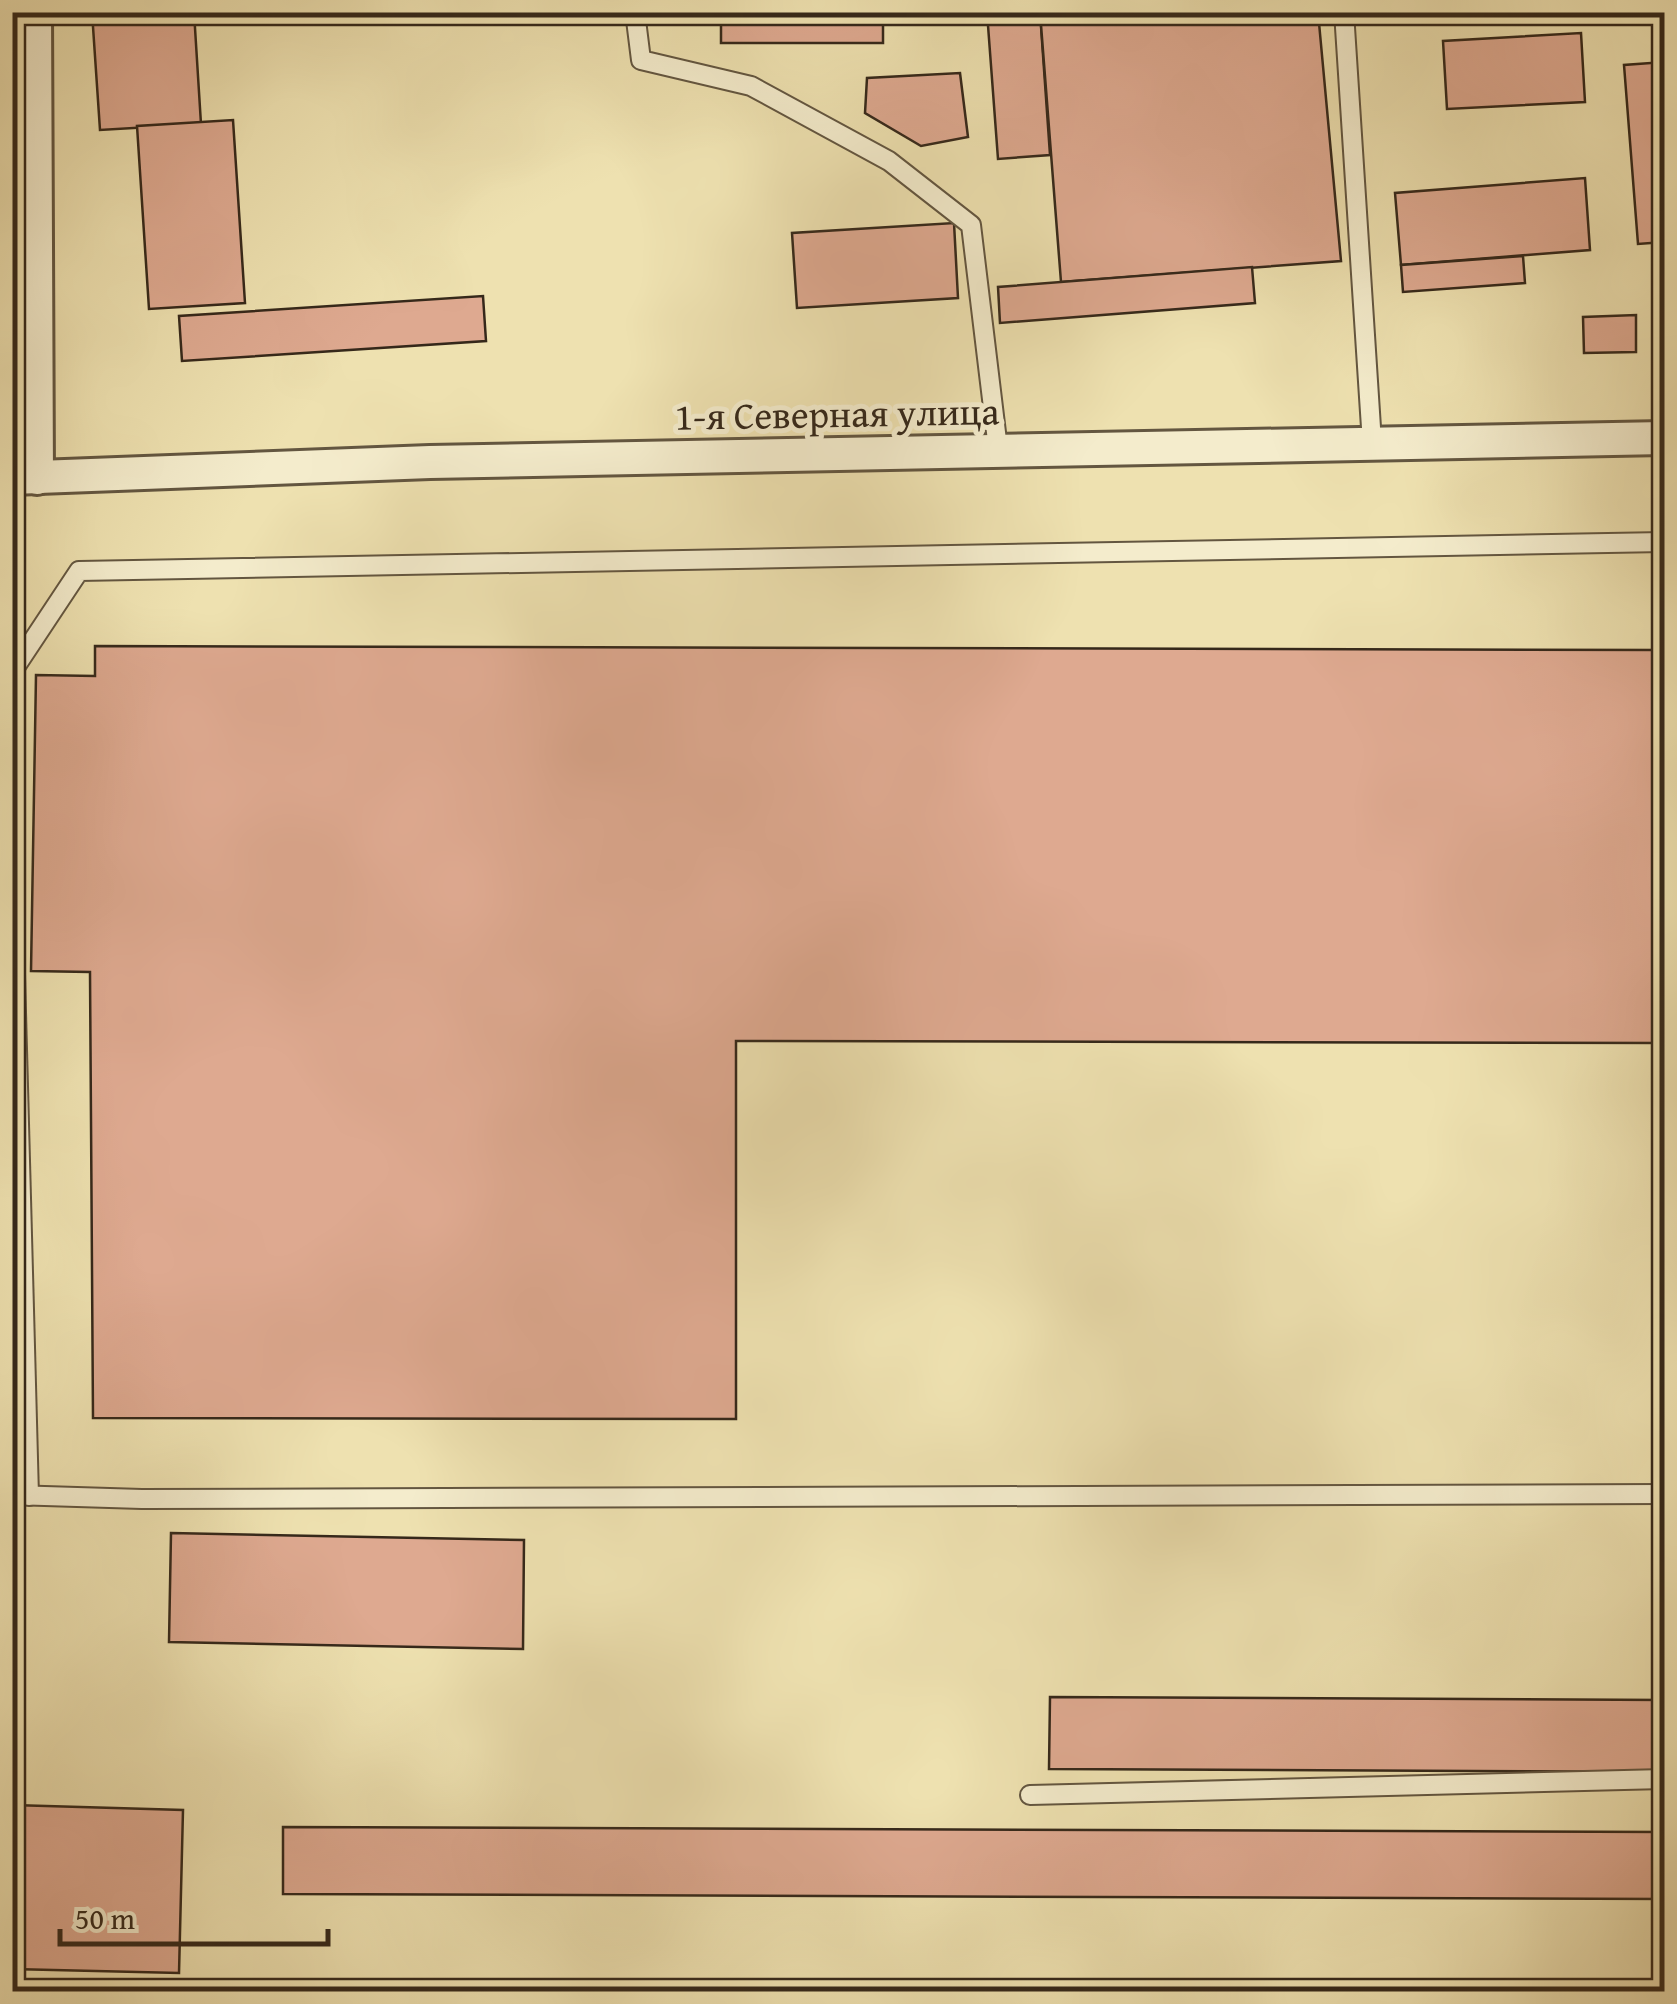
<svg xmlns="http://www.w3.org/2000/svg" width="1677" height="2004" font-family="'Gentium Book Plus',serif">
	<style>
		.building { fill: #dea990; stroke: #35281a; stroke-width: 2.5 }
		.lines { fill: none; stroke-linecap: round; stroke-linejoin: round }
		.lane-casing { stroke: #635640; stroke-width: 22 }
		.street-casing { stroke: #635640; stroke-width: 38 }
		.lane { stroke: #f4eccc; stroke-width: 18 }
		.street { stroke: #f4eccc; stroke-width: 32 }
		.labels { text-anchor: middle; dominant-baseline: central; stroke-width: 10; stroke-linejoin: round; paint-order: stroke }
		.street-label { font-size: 38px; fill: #35281a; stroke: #f4eccc }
	</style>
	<rect width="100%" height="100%" fill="#eee1b0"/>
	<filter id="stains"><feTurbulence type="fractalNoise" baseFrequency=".002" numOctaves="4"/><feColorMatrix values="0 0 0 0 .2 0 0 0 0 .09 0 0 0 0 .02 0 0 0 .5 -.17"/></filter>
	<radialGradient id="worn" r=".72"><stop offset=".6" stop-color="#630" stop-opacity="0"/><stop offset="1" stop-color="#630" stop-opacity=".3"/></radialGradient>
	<g class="building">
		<polygon points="92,12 194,12 201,124 100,130"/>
		<rect x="721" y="12" width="162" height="31"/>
		<polygon points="987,12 1040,12 1050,155 998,159"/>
		<polygon points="1040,12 1318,12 1341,261 1061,282"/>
		<polygon points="1581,33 1585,102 1447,109 1443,41"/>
		<polygon points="1664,62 1664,242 1638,244 1624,65"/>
		<polygon points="960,73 968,137 921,146 865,113 867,78"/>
		<polygon points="233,120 245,303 149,309 137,126"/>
		<polygon points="1585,178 1590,250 1401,265 1395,193"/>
		<polygon points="954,223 958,298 797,308 792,233"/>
		<polygon points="1523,256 1525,283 1403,292 1401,265"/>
		<polygon points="1252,267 1255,303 1000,323 998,287"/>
		<polygon points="483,296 486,341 182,361 179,316"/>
		<polygon points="1636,315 1636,352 1584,353 1583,317"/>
		<polygon points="95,646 1664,650 1664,1043 736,1041 736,1419 93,1418 90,972 31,971 36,675 95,676"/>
		<polygon points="171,1533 524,1540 523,1649 169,1642"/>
		<polygon points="1050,1697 1664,1700 1664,1772 1049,1769"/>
		<polygon points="12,1805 183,1810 179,1973 12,1969"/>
		<polygon points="283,1827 1664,1832 1664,1899 283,1894"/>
	</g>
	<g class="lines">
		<g class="lane-casing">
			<g id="lane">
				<polyline points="635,12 641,60 751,86 889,161 971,225 998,449"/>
				<polyline points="1344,12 1372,443"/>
				<polyline points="12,672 79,571 1664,542"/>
				<polyline points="12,863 29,1496"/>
				<polyline points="12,1495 142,1499 1664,1494"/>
				<polyline points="1030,1795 1664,1779"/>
			</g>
		</g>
		<g class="street-casing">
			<g id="street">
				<polyline points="35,12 37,478"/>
				<polyline points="12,478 430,462 1664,438"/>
			</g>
		</g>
		<use href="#lane" class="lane"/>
		<use href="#street" class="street"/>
	</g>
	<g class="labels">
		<g class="street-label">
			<text transform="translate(837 413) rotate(-1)">1-я Северная улица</text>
		</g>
	</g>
	<rect width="1677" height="2004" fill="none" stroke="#eee1b0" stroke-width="50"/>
	<rect x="15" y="15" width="1647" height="1974" fill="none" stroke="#35281a" stroke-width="5"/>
	<rect x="25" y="25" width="1627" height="1954" fill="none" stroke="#35281a" stroke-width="2.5"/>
	<path d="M60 1929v15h268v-15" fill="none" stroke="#35281a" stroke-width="5"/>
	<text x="75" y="1929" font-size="30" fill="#35281a" stroke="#f4eccc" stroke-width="8" paint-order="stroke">50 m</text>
	<rect width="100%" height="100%" filter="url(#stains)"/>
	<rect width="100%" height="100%" fill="url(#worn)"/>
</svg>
